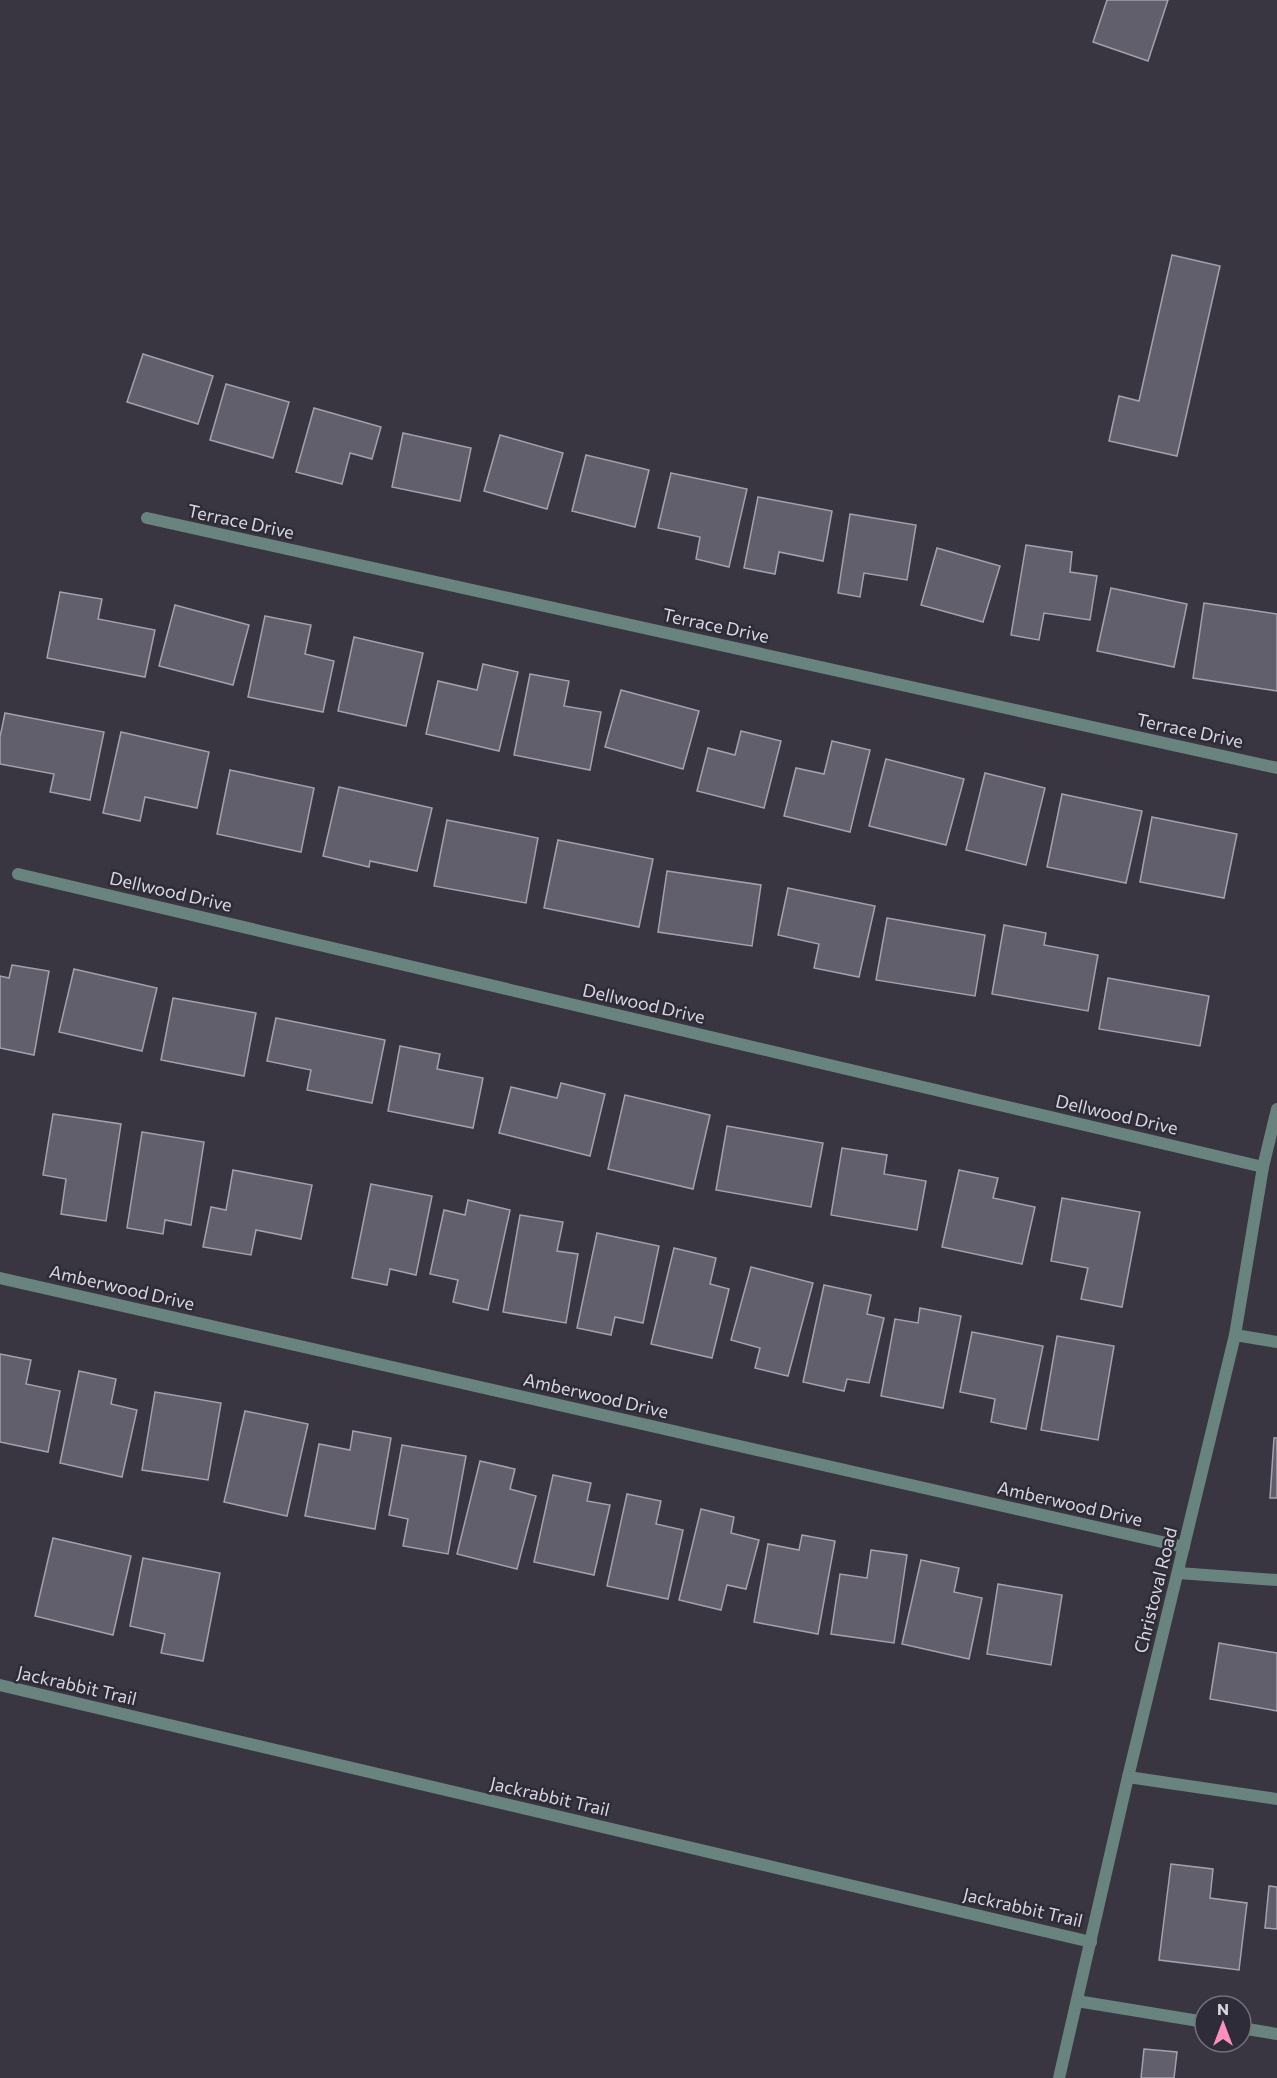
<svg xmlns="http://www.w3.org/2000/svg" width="1277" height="2078" font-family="Commissioner,sans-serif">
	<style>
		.building { fill: #625f6d; stroke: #a4a1af; stroke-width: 1.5 }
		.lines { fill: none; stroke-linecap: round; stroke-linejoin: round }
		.service { stroke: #69847f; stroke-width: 12 }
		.minor { stroke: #69847f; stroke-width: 12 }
		.tertiary { stroke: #69847f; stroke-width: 12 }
		.labels { text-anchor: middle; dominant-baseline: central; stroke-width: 5; stroke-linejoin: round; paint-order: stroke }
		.street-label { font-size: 18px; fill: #d8d7de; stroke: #2e2c38 }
	</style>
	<rect width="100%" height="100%" fill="#393642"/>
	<g class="building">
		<polygon points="1107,0 1168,0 1148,61 1093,42"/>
		<polygon points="1172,255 1220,266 1177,456 1109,441 1119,396 1139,401"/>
		<polygon points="143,354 213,376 198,424 127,402"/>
		<polygon points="226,384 289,402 273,458 210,440"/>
		<polygon points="314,408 381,427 372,459 350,453 342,484 296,472"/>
		<polygon points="403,433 471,448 460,501 392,487"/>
		<polygon points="500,435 563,453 547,509 484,491"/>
		<polygon points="586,455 649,470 635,527 572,511"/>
		<polygon points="671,473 747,489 729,567 696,559 700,537 658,528"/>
		<polygon points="758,497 832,511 823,561 779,552 775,574 744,568"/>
		<polygon points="850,514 916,525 907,580 864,573 860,597 838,593"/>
		<polygon points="1026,545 1072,552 1070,572 1097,576 1090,620 1044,613 1039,640 1011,635"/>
		<polygon points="937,548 1000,566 983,622 921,605"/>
		<polygon points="1111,588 1187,604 1174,667 1097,651"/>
		<polygon points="60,592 102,599 98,619 155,630 145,677 47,658"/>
		<polygon points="1204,603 1277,614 1277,691 1193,678"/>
		<polygon points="175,605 249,625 233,685 159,666"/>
		<polygon points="265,616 311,625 305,654 334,661 323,712 248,697"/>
		<polygon points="354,637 423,653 406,726 338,711"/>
		<polygon points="483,664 518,672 499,751 426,734 438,681 477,690"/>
		<polygon points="530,674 569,681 564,706 601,712 590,770 514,755"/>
		<polygon points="621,690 699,711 683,769 605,747"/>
		<polygon points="5,713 104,732 90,800 50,792 54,774 0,764 0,737"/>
		<polygon points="741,731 781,741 764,808 697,791 708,748 735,755"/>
		<polygon points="121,732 209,752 197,808 145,797 140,821 103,813"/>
		<polygon points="832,741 870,750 850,832 784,816 796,768 824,774"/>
		<polygon points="886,759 964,779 946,845 869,826"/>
		<polygon points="230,770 314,788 301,852 217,834"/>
		<polygon points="985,773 1045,788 1026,865 966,850"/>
		<polygon points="339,787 432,808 417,871 370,861 369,867 323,856"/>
		<polygon points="1062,794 1142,811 1126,883 1047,867"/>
		<polygon points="1152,817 1237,834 1224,898 1140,882"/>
		<polygon points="447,820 538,838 526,903 434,886"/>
		<polygon points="558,840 653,859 639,927 544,908"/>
		<polygon points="667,871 761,885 752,946 658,932"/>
		<polygon points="788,888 875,906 859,977 814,968 819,944 778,935"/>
		<polygon points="887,918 985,935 975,996 876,980"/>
		<polygon points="1004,925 1046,933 1044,945 1098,955 1088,1011 992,994"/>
		<polygon points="12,965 49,971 34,1055 0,1048 0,976 9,978"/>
		<polygon points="74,969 157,988 142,1051 59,1032"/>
		<polygon points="1108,978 1209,996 1200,1046 1099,1029"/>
		<polygon points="173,998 256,1013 244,1076 161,1060"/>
		<polygon points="276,1018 385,1040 372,1103 307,1090 311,1070 267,1061"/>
		<polygon points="400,1046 440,1054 437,1069 483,1078 473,1128 388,1111"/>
		<polygon points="561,1083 605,1094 590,1156 499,1133 511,1087 557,1098"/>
		<polygon points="625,1095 710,1115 693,1189 608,1169"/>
		<polygon points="53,1114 121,1124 106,1221 61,1214 66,1179 43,1175"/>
		<polygon points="727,1126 823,1143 811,1207 716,1190"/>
		<polygon points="142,1132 204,1142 191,1225 165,1220 163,1234 127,1228"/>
		<polygon points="842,1148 887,1155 884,1174 926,1181 917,1230 831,1215"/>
		<polygon points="233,1170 312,1185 301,1239 256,1230 251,1255 203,1247 211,1207 226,1210"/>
		<polygon points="959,1170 998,1178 993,1198 1035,1207 1022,1264 942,1247"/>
		<polygon points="371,1184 432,1196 416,1275 390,1269 387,1285 352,1278"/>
		<polygon points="1062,1198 1140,1212 1122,1307 1081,1299 1088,1268 1051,1261"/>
		<polygon points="468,1200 510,1210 488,1310 453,1302 458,1280 430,1274 444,1210 465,1215"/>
		<polygon points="520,1215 563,1222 557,1251 578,1254 566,1323 503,1312"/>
		<polygon points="597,1233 659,1246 643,1323 615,1317 611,1335 577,1328"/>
		<polygon points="674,1248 716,1258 710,1284 729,1289 712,1358 651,1344"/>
		<polygon points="751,1267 813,1283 788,1376 755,1368 760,1348 731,1340"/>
		<polygon points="824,1285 871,1295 867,1314 884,1318 869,1383 847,1379 844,1391 803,1382"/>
		<polygon points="920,1308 961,1316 943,1408 881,1396 895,1319 918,1323"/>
		<polygon points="972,1332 1043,1346 1026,1429 991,1422 995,1399 960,1392"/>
		<polygon points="1057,1336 1114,1346 1098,1440 1041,1430"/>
		<polygon points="0,1354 31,1360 26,1384 60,1391 48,1452 0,1442"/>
		<polygon points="79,1371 116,1379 111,1404 137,1410 122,1477 60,1463"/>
		<polygon points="155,1392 221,1403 208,1480 142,1470"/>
		<polygon points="245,1411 308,1424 287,1516 224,1502"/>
		<polygon points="353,1431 391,1438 375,1529 305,1516 319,1444 350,1450"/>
		<polygon points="1274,1438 1277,1438 1277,1498 1270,1498"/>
		<polygon points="402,1445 466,1456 448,1554 403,1546 408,1519 389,1515"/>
		<polygon points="480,1461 515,1469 510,1489 536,1496 517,1569 457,1554"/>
		<polygon points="553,1475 591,1483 587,1501 610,1505 594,1575 534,1562"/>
		<polygon points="627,1494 661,1501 656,1524 683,1530 668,1599 607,1586"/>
		<polygon points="701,1509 734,1517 731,1533 759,1540 746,1589 727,1585 721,1610 679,1600"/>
		<polygon points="802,1535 835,1541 818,1634 754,1622 768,1544 799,1550"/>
		<polygon points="53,1538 131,1556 113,1635 35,1616"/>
		<polygon points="871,1550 907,1555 894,1643 831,1634 840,1574 867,1578"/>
		<polygon points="143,1558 220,1573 203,1661 161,1653 165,1634 130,1626"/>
		<polygon points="921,1560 959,1568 954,1592 982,1598 969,1659 902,1644"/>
		<polygon points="998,1584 1062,1595 1051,1665 987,1654"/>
		<polygon points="1219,1643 1277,1653 1277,1711 1210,1699"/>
		<polygon points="1171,1864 1213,1869 1210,1898 1247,1903 1239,1970 1159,1960"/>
		<polygon points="1269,1886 1277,1887 1277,1929 1265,1928"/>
		<polygon points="1144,2049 1177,2052 1174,2078 1141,2078"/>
	</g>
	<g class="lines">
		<g class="service">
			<polyline points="1178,1573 1277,1580"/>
			<polyline points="1077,2001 1205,2022"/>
			<polyline points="1241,2028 1277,2034"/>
		</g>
		<g class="minor">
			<polyline points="147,518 1277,768"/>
			<polyline points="18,874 1263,1167"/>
			<polyline points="0,1278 1184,1547"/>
			<polyline points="1235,1335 1277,1342"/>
			<polyline points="0,1685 1091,1942"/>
			<polyline points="1128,1777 1277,1799"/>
		</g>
		<polyline class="tertiary" points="1059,2078 1128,1777 1235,1335 1263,1167 1277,1109"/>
	</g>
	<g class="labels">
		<g class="street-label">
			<text transform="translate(241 521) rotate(12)">Terrace Drive</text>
			<text transform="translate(716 625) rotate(12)">Terrace Drive</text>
			<text transform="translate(1190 730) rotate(12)">Terrace Drive</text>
			<text transform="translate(171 891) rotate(13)">Dellwood Drive</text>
			<text transform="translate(644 1003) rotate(13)">Dellwood Drive</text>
			<text transform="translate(1117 1114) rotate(13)">Dellwood Drive</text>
			<text transform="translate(122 1287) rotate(13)">Amberwood Drive</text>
			<text transform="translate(596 1395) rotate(13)">Amberwood Drive</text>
			<text transform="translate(1070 1503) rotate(13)">Amberwood Drive</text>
			<text transform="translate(1155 1590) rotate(-76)">Christoval Road</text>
			<text transform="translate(77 1685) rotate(13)">Jackrabbit Trail</text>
			<text transform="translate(550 1796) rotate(13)">Jackrabbit Trail</text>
			<text transform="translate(1023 1907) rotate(13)">Jackrabbit Trail</text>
		</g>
	</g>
	<g transform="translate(1223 2024)"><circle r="28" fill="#2e2c38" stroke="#72707a" stroke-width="1.5"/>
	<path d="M0-4.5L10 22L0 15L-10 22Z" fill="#fe8ebd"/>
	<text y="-9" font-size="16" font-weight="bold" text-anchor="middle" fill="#d8d7de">N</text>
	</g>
</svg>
